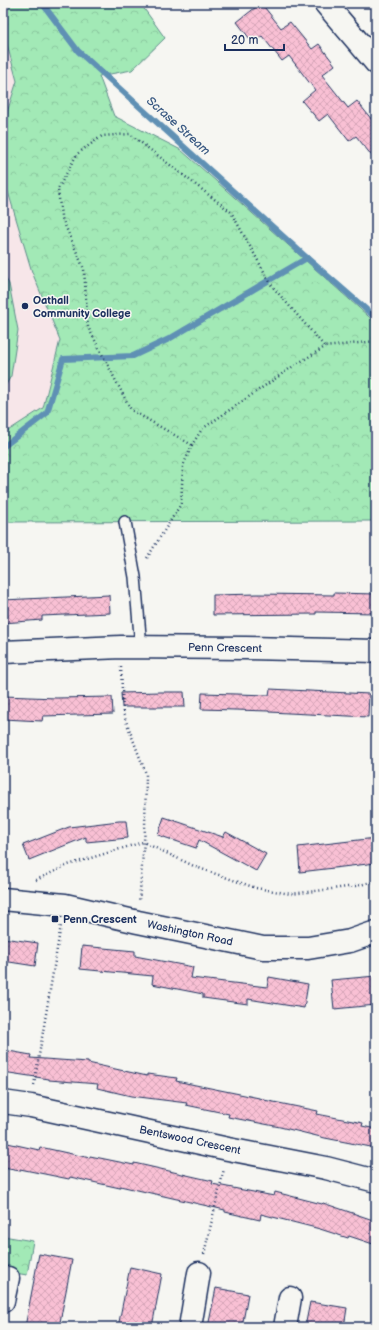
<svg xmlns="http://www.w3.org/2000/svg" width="379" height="1330" font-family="'Balsamiq Sans',sans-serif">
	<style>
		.built { fill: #f7e6e9 }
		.forest { fill: url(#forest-crowns); stroke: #5e8c8a }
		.pitch { fill: #a2e9b6; stroke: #5e8c8a }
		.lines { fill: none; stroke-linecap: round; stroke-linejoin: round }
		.stream { stroke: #5f90b4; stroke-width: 6 }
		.building { fill: url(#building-cross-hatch); stroke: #1b2f5e }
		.service-casing { stroke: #1b2f5e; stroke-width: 14 }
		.minor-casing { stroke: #1b2f5e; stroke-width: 25 }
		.path { stroke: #1b2f5e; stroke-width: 2.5; stroke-dasharray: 1 3; stroke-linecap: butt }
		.service { stroke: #f6f6f2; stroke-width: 11 }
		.minor { stroke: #f6f6f2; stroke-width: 22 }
		.poi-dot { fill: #1b2f5e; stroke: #f6f6f2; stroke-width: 1.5 }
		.labels { text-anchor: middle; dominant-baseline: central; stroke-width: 3; stroke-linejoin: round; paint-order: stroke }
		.poi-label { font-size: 11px; font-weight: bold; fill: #1b2f5e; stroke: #f6f6f2; text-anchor: start }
		.street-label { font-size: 11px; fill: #1b2f5e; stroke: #f6f6f2 }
		.water-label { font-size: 12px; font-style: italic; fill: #385882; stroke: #f6f6f2 }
	</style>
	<defs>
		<pattern id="forest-crowns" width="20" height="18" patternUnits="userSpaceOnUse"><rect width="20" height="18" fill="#a2e9b6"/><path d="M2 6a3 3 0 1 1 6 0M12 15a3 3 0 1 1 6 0" fill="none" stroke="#8bc89f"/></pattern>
		<pattern id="building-cross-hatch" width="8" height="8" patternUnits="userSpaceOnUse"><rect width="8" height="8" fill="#f9c0d4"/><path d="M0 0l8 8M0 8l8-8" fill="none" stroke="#d5a5b8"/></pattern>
	</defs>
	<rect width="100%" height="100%" fill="#f6f6f2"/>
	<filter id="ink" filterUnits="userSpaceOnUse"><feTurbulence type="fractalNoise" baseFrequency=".025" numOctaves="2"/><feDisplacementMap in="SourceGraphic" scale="8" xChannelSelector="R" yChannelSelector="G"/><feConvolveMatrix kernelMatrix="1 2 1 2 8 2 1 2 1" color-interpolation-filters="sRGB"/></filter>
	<g filter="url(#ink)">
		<g class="built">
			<polygon points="3,31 17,81 3,125"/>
			<polygon points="3,175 32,272 60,340 43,408 3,434"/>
		</g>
		<g class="forest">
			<polygon points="3,3 140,3 165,38 132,70 99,76 114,116 181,150 376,323 376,521 3,522 3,434 43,408 60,340 32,272 3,175 3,125 17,81 3,30"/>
			<polygon points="3,1236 33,1241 27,1275 3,1271"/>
		</g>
		<polygon class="pitch" points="3,274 9,284 18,330 11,376 3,390"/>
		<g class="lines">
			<g class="stream">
				<polyline points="42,3 78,51 307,258 376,318"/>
				<polyline points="3,447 47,413 63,359 133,356 169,339 307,258"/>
			</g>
		</g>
		<g class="building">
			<polygon points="261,3 281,28 290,22 312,49 319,44 335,65 322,75 348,108 357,101 376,125 376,161 356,136 349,141 328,114 319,121 302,101 315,90 289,56 282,61 262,36 253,43 237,22"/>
			<polygon points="334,593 376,594 376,613 316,612 316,614 213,615 213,595 258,594 334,595"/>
			<polygon points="109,595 110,613 42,616 42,620 3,623 3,600"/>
			<polygon points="270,689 369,694 368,717 269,712 269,711 201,709 202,693 269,695"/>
			<polygon points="160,692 184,692 185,707 122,707 121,693"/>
			<polygon points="3,696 56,698 112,697 113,714 43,716 42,721 3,719"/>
			<polygon points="164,817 223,837 226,832 266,854 256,871 199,840 196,848 158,835"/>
			<polygon points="119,821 126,821 128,838 86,842 86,837 29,860 23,845 69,827"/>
			<polygon points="376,838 376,863 300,872 298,847"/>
			<polygon points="3,938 38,943 35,966 3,961"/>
			<polygon points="82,946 135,951 135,956 193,967 191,978 267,987 269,977 308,984 304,1008 248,999 248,1004 203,998 203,994 152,984 153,976 80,969"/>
			<polygon points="376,976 376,1005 334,1009 331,980"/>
			<polygon points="3,1050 31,1055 30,1058 88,1062 88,1063 147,1076 147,1074 177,1078 176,1081 264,1099 264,1100 318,1111 317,1114 363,1123 362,1126 376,1129 376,1148 325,1138 280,1127 228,1117 229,1114 186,1105 187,1103 131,1096 97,1088 98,1084 49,1080 49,1079 3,1072"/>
			<polygon points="3,1142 39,1150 40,1147 90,1158 90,1156 134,1165 134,1163 213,1181 212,1184 274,1196 275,1192 322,1204 323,1203 376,1221 376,1245 349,1236 348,1238 320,1229 261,1214 260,1220 225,1212 225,1210 120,1186 120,1188 70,1177 69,1179 20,1169 20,1171 3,1168"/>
			<polygon points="39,1254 72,1260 59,1327 25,1327"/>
			<polygon points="130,1267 162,1274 152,1327 118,1327"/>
			<polygon points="216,1288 248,1294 242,1327 208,1327"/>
			<polygon points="310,1302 347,1308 344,1327 305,1327"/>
		</g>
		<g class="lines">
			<g class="service-casing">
				<polyline id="service" points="125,522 135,577 141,647"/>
			</g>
			<g class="minor-casing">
				<g id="minor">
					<polyline points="325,3 376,63"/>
					<polyline points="3,652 121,647 245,648 376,651"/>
					<polyline points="3,899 65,905 138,922 263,948 308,948 350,941 376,932"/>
					<polyline points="3,1102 31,1106 228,1149 326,1168 376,1181"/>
					<polyline points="3,1301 8,1278"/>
					<polyline points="190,1327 199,1273"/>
					<polyline points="285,1327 290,1298"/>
				</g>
			</g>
			<g class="path">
				<polyline points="192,445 131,410 88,327 84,269 61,216 58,189 77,154 102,136 130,134 231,212 272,286 325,347"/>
				<polyline points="147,558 181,504 183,466 192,445 202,429 295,365 325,347 376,341"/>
				<polyline points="121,667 123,713 146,774 145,829 139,902"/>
				<polyline points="36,880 68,865 143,842 196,867 256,888 291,894 356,886 376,881"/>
				<polyline points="34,1085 61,925"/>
				<polyline points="204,1254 224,1169"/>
			</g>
			<use href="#service" class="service"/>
			<use href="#minor" class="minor"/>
		</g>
	</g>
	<g class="poi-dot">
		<circle cx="25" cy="306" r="4"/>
		<rect x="51" y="915" width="8" height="8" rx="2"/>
	</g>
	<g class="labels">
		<g class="poi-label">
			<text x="33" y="300">Oathall<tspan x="33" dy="13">Community College</tspan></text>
			<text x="63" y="919">Penn Crescent</text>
		</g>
		<g class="street-label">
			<text transform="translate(225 648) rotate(1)">Penn Crescent</text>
			<text transform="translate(190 933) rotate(12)">Washington Road</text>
			<text transform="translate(190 1140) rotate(12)">Bentswood Crescent</text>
		</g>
		<g class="water-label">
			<text transform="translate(178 126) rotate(42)">Scrase Stream</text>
		</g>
	</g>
	<rect width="379" height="1330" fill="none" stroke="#f6f6f2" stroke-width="16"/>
	<rect x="8" y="8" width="363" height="1314" fill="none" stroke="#1b2f5e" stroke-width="1.5" filter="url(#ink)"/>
	<path d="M225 44v6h59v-6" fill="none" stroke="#1b2f5e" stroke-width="2"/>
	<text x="231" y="44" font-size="12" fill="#1b2f5e" stroke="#f6f6f2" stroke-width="3" paint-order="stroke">20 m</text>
</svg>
